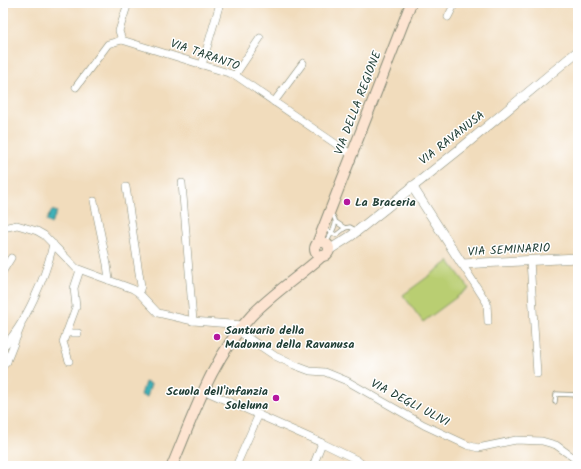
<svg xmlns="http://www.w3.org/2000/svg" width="581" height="469" font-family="Kalam,sans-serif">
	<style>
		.green { fill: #b9ce72; stroke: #6c8653 }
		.water { fill: #3fb0b7; stroke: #2f7676 }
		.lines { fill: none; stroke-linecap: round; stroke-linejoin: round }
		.service-casing { stroke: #888c78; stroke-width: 5 }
		.minor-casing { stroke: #888c78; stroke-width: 8 }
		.tertiary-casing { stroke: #888c78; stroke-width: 10 }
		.secondary-casing { stroke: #888c78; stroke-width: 12 }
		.service { stroke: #fff; stroke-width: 3.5 }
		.minor { stroke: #fff; stroke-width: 7 }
		.tertiary { stroke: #fff; stroke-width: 9 }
		.secondary { stroke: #fde4d1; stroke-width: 10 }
		.poi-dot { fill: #b5179e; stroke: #fff; stroke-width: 1.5 }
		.labels { text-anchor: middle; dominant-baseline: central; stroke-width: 3; stroke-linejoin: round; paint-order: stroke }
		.street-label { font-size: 12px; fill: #1f3d34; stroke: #fff }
		.poi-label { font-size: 12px; font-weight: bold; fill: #1f3d34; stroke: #fff; text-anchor: start }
	</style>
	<rect width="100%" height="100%" fill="#fff"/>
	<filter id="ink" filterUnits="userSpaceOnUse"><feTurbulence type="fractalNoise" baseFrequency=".025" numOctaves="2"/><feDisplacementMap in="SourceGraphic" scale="8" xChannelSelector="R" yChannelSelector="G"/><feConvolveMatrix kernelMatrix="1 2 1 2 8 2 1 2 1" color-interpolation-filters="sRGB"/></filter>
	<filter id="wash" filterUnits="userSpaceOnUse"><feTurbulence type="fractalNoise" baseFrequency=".012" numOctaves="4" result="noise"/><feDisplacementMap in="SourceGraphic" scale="16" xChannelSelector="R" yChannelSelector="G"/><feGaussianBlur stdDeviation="0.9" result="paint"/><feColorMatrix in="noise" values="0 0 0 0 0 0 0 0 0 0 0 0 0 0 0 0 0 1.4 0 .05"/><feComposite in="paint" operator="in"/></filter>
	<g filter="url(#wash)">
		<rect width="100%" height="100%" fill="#f1dcbc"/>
		<polygon class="green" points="449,261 469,288 423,322 403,295"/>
		<g class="water">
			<polygon points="52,210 57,212 51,224 46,221"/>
			<polygon points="145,382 151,384 147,397 141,395"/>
		</g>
	</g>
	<g filter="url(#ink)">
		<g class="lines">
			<g class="service-casing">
				<g id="service">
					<polyline points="336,222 345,228"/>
					<polyline points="327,230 336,235 345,228 350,227 357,231"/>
					<path d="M327,242C331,232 341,222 331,214"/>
					<polyline points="555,402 556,394 578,395"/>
				</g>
			</g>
			<g class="minor-casing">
				<g id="minor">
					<polyline points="448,17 455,3"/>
					<polyline points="122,40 119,31 128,3"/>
					<polyline points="202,65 220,3"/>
					<polyline points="235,75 260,38"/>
					<polyline points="76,87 108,44 122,40 235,75 352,155"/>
					<polyline points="274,102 303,63"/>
					<polyline points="182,183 193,321"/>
					<polyline points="126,187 141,286 139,293"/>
					<polyline points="94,201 107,264 109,280"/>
					<polyline points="3,228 17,225 37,231 44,235 76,268 133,289 139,293 158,313 193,321 243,325"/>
					<polyline points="530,260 537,374"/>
					<polyline points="462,264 487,303 488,322"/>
					<polyline points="3,271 11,258"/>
					<polyline points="238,331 275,356 294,365 310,371 325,372 347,381 424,425 467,445 478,448 516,440 542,441 556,445 578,461"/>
					<polyline points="66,333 78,333"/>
					<path d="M3,347C25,325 47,274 53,244"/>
					<polyline points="3,352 7,358 7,362 3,366"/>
					<polyline points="7,361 21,326"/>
					<polyline points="69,361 63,342 76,307 74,288 80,270"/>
					<polyline points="205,391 322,443 357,460 364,466"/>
					<polyline points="236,466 259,414"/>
					<polyline points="313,466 322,443"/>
				</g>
			</g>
			<g class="tertiary-casing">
				<g id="tertiary">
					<polyline points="412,186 462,264 578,258"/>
					<polyline points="329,250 351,236 465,145 578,51"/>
				</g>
			</g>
			<g class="secondary-casing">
				<g id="secondary">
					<circle cx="322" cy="249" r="7"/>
					<polyline points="317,244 411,3"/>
					<path d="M172,466C194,414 213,356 252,315C273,293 300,276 322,256"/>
				</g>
			</g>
			<use href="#service" class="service"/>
			<use href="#minor" class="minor"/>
			<use href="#tertiary" class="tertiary"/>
			<use href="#secondary" class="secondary"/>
		</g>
	</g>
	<g class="poi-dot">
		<circle cx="347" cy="202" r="4"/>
		<circle cx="217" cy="337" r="4"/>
		<circle cx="276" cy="398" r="4"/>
	</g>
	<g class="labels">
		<g class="street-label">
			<text transform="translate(205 55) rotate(19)">VIA TARANTO</text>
			<text transform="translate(358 103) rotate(-69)">VIA DELLA REGIONE</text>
			<text transform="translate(452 138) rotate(-38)">VIA RAVANUSA</text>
			<text transform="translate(509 250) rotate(-3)">VIA SEMINARIO</text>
			<text transform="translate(410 403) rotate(28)">VIA DEGLI ULIVI</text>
		</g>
		<g class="poi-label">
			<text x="355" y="202">La Braceria</text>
			<text x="225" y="330">Santuario della<tspan x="225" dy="14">Madonna della Ravanusa</tspan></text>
			<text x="268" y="391" text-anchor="end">Scuola dell'infanzia<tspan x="268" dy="14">Soleluna</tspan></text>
		</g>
	</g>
	<rect width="581" height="469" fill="none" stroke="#fff" stroke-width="16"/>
</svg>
